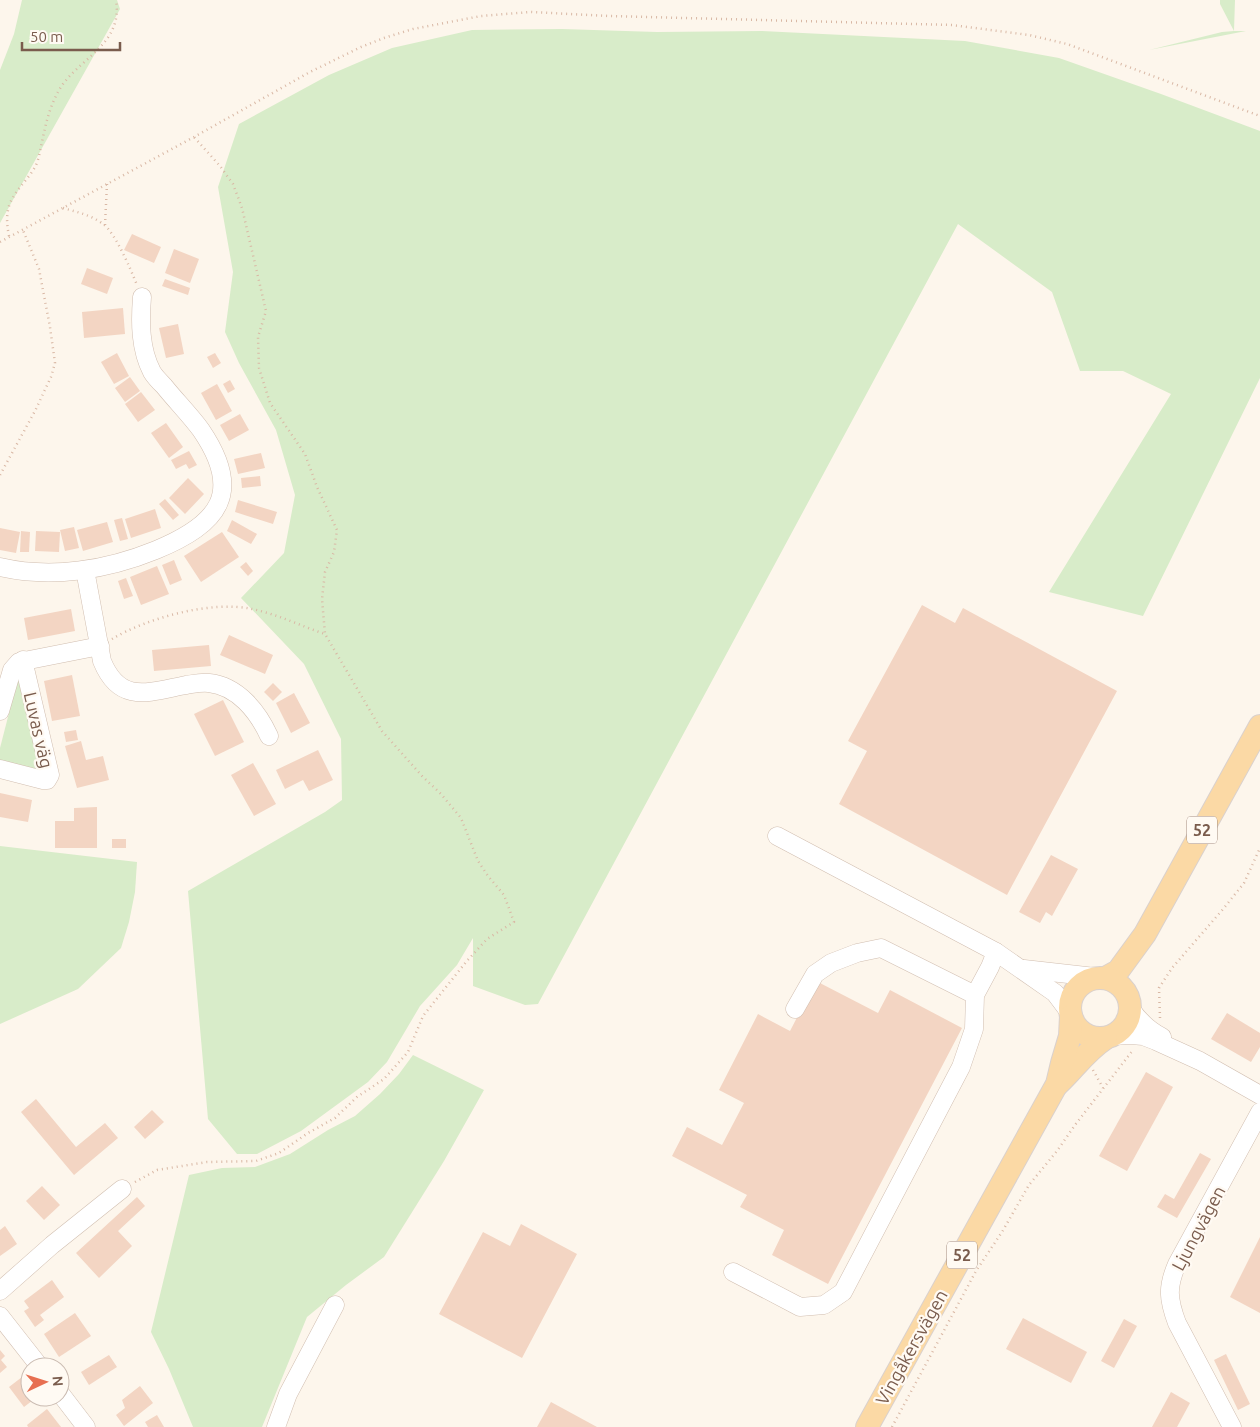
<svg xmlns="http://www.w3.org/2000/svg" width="1260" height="1427" font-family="Ubuntu,sans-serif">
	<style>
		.green { fill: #d8ecc9 }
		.building { fill: #f3d5c3 }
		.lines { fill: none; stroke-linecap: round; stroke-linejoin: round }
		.minor-casing { stroke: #d1beb0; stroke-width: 19 }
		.major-casing { stroke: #dad1cd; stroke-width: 24 }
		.path { stroke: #d9b8a5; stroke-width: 2.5; stroke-dasharray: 1 4; stroke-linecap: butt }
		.minor { stroke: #fff; stroke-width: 18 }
		.major { stroke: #fbd9a5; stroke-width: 22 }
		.labels { text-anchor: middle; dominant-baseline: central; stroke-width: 4.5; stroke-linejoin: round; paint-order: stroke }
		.shield { fill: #fffaf3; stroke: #a28b7f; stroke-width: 1 }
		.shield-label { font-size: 16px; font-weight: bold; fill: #7a5c4d }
		.street-label { font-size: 18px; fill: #7a5c4d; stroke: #fffaf3 }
	</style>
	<rect width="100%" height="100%" fill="#fdf6ec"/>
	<g class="green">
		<polygon points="22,0 117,0 120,9 0,223 0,70 14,34"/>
		<polygon points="1220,0 1235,0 1234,31 1246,31 1149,50 1222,32 1234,31 1220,4"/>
		<polygon points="562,29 657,32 762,31 965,41 1059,58 1161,94 1260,131 1260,378 1143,616 1049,592 1171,394 1123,371 1080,371 1052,292 958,224 538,1004 525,1005 473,986 473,938 457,965 420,1006 387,1062 368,1082 301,1131 257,1154 237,1154 208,1119 188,891 325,812 342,800 341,739 304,664 241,598 284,553 295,495 276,430 239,363 225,332 233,272 218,187 239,124 329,75 392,48 472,30"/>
		<polygon points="18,678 40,767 35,771 0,762 0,748"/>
		<polygon points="0,846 137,862 135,892 129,922 121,948 78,989 0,1024"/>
		<polygon points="413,1055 484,1090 444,1161 384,1257 346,1285 307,1317 262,1427 193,1427 169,1369 151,1332 189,1175 222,1168 255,1167 290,1154 328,1130 355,1116 380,1094 399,1074"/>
	</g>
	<g class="building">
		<polygon points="132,234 161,247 154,263 124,250"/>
		<polygon points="174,249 199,259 190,283 165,273"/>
		<polygon points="87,268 113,278 107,294 81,284"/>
		<polygon points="165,279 190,288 188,295 162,286"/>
		<polygon points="123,308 125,334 84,338 82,312"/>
		<polygon points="178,324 184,354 166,358 159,328"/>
		<polygon points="117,353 129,376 114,384 101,362"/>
		<polygon points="215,353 221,363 213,368 207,357"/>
		<polygon points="130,377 140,391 125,402 115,388"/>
		<polygon points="230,380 235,389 228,393 223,384"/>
		<polygon points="217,384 232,411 216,420 201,393"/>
		<polygon points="141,392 155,410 138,422 125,404"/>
		<polygon points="240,414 249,430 229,441 220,425"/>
		<polygon points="166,423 183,447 169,458 151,433"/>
		<polygon points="189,451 197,465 189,469 186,464 176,469 171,460"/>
		<polygon points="261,453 265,468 238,474 234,459"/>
		<polygon points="260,476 261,486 242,488 241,478"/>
		<polygon points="188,478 204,494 185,514 169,498"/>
		<polygon points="165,499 179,515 173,520 159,504"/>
		<polygon points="238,500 277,512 273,524 235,512"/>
		<polygon points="155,509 161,528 131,538 125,519"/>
		<polygon points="122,518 128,539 120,541 114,520"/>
		<polygon points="232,520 257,534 251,544 227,531"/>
		<polygon points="107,522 113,542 83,551 77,530"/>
		<polygon points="74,527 79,548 65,551 60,530"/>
		<polygon points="0,528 20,532 16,553 0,550"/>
		<polygon points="21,531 30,532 29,552 20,552"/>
		<polygon points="36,531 60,532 59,552 35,551"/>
		<polygon points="222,532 239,557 201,582 184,556"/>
		<polygon points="174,560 182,580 170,585 162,565"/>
		<polygon points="246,562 253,571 248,576 240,567"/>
		<polygon points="157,566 169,594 141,605 130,577"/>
		<polygon points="126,578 133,596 124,599 118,581"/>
		<polygon points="922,605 955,623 963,608 1117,691 1007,895 839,804 867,751 848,741"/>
		<polygon points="71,609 75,631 28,640 24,618"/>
		<polygon points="229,635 273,655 265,674 220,655"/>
		<polygon points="209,645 211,666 154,671 152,650"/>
		<polygon points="72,675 80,716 52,721 44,681"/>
		<polygon points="273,683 282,692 273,701 264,692"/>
		<polygon points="294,693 310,723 291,733 276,703"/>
		<polygon points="223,700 244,742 215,756 194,714"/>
		<polygon points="76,730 78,740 66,742 64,732"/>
		<polygon points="81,741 86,760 103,756 109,780 77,788 65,746"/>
		<polygon points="318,750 333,780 309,791 303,780 285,789 276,770"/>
		<polygon points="253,763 276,804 254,816 231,775"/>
		<polygon points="0,793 32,800 28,822 0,817"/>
		<polygon points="97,807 97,848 55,848 55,821 74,821 74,808"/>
		<rect x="112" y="839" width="14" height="9"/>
		<polygon points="1051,855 1078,869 1052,916 1046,912 1040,923 1019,912"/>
		<polygon points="816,981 878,1013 890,990 962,1028 828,1284 772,1255 784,1230 740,1207 747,1195 672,1156 687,1127 722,1145 744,1103 719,1090 758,1014 790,1031"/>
		<polygon points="1227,1013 1260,1033 1260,1047 1251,1062 1211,1039"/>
		<polygon points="1146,1072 1173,1087 1127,1171 1099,1156"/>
		<polygon points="36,1099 76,1147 105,1123 118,1138 74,1175 21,1112"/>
		<polygon points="152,1110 164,1122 145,1139 134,1127"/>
		<polygon points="1200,1153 1211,1159 1177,1218 1157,1207 1165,1194 1174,1199"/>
		<polygon points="42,1186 60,1205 44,1220 26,1201"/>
		<polygon points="137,1197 145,1206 118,1231 132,1246 99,1278 76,1253"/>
		<polygon points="521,1224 577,1254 522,1358 439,1314 483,1232 510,1246"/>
		<polygon points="5,1226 17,1244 0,1256 0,1230"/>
		<polygon points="1260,1237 1260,1313 1230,1297"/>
		<polygon points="52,1280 64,1297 40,1315 44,1320 35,1327 24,1311 29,1308 24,1301"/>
		<polygon points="75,1313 91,1336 59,1357 44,1334"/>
		<polygon points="1023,1318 1087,1352 1071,1383 1006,1349"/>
		<polygon points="1124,1319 1137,1326 1114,1368 1101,1361"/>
		<polygon points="0,1350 5,1356 1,1360 7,1367 0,1373"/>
		<polygon points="1226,1354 1250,1404 1238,1410 1214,1360"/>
		<polygon points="109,1355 117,1367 89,1385 81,1372"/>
		<polygon points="22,1377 30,1387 30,1397 37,1397 24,1407 9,1387"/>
		<polygon points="140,1386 153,1403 124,1426 116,1415 125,1408 122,1400"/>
		<polygon points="1171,1392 1190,1403 1177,1427 1152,1427"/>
		<polygon points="551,1402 597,1427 537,1427"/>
		<polygon points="47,1409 61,1427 28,1427 27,1425"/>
		<polygon points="157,1415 164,1427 148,1427 145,1422"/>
	</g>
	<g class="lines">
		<g class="minor-casing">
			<g id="minor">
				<path d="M0,567C52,579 107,570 156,550C219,524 244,493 201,430C190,415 176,401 164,386C160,382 155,377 152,372C140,349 140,322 142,297"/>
				<path d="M85,570L102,661C120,705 149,692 186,685C193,684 201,682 209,683C238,686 258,712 269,736"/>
				<polyline points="0,711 12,670 19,662 100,646"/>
				<polyline points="0,769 43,780 47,780 50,775 23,660"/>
				<polyline points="777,836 996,952 1055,993 1070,1013"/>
				<polyline points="1024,969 1095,977"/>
				<path d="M1130,1008C1139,1021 1148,1030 1162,1037"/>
				<polyline points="795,1009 815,974 831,963 857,953 881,948 975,995"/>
				<polyline points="1110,1036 1131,1035 1143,1036 1156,1041 1200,1061 1260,1095"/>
				<polyline points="733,1272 800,1307 824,1305 843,1292 961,1067 974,1029 975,995 990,967 996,952"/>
				<polyline points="0,1291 52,1245 122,1189"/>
				<polyline points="0,1316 40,1367"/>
				<polyline points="60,1393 86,1427"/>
				<polyline points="276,1427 288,1394 335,1305"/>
				<path d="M1232,1427L1177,1323C1168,1299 1167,1287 1177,1264L1260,1112"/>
			</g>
		</g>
		<g class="major-casing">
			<g id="major">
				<polyline points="1107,977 1118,971 1145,934 1260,726"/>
				<circle cx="1100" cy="1008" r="30"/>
				<path d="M1058,1084C1075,1068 1086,1051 1106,1038"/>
				<polyline points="867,1427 1057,1084 1062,1063 1070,1036 1071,1016"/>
			</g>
		</g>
		<g class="path">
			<path d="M63,208C77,212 91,215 103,224C115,232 131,270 137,285"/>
			<polyline points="105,225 107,184"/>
			<path d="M9,236C7,226 6,216 9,206C14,191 27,181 35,167C39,160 40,150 42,142C46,122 51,101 63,84C84,56 123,42 116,0"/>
			<polyline points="0,242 194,137 310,72 361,47 384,38 413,29 481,16 530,12 609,16 952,25 1029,35 1067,44 1260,116"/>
			<polyline points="0,475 35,411 51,377 55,363 50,327 39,269 23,230"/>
			<path d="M112,639C147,618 212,600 252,609C277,614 301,626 325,634"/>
			<polyline points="1160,1018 1159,988 1172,968 1224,908 1244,883 1260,848"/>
			<polyline points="1093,1070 1103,1088"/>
			<polyline points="135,1182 157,1170 207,1162 256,1161 279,1153 308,1133 335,1118 357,1097 384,1079 408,1052 423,1016 466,962 487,939 514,922 504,895 488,876 478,861 461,818 441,794 422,776 382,731 325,634 322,599 325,572 334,552 337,530 317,487 305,454 270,403 259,368 258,337 266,311 242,208 233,184 220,166 194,137"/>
			<polyline points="892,1427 976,1271 1002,1232 1029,1185 1057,1151 1075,1125 1133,1050"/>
		</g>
		<use href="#minor" class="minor"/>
		<use href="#major" class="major"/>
	</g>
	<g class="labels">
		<g class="shield">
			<rect x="1187" y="816.5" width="30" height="27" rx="4"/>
			<rect x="947" y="1241.5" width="30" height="27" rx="4"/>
		</g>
		<g class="shield-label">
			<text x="1202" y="830">52</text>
			<text x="962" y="1255">52</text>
		</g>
		<g class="street-label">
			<text transform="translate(39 730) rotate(77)">Luvas väg</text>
			<text transform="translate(1198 1228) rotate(-62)">Ljungvägen</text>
			<text transform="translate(911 1347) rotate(-61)">Vingåkersvägen</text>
		</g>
	</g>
	<g transform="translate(45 1382) rotate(86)"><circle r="24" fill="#fffaf3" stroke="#cabbb1"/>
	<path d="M0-4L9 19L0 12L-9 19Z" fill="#e76f51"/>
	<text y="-8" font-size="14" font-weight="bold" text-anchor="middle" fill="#7a5c4d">N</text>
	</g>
	<path d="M22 42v8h98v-8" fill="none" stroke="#7a5c4d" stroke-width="2.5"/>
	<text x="30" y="42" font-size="15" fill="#7a5c4d" stroke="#fffaf3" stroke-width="4" paint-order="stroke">50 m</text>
</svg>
